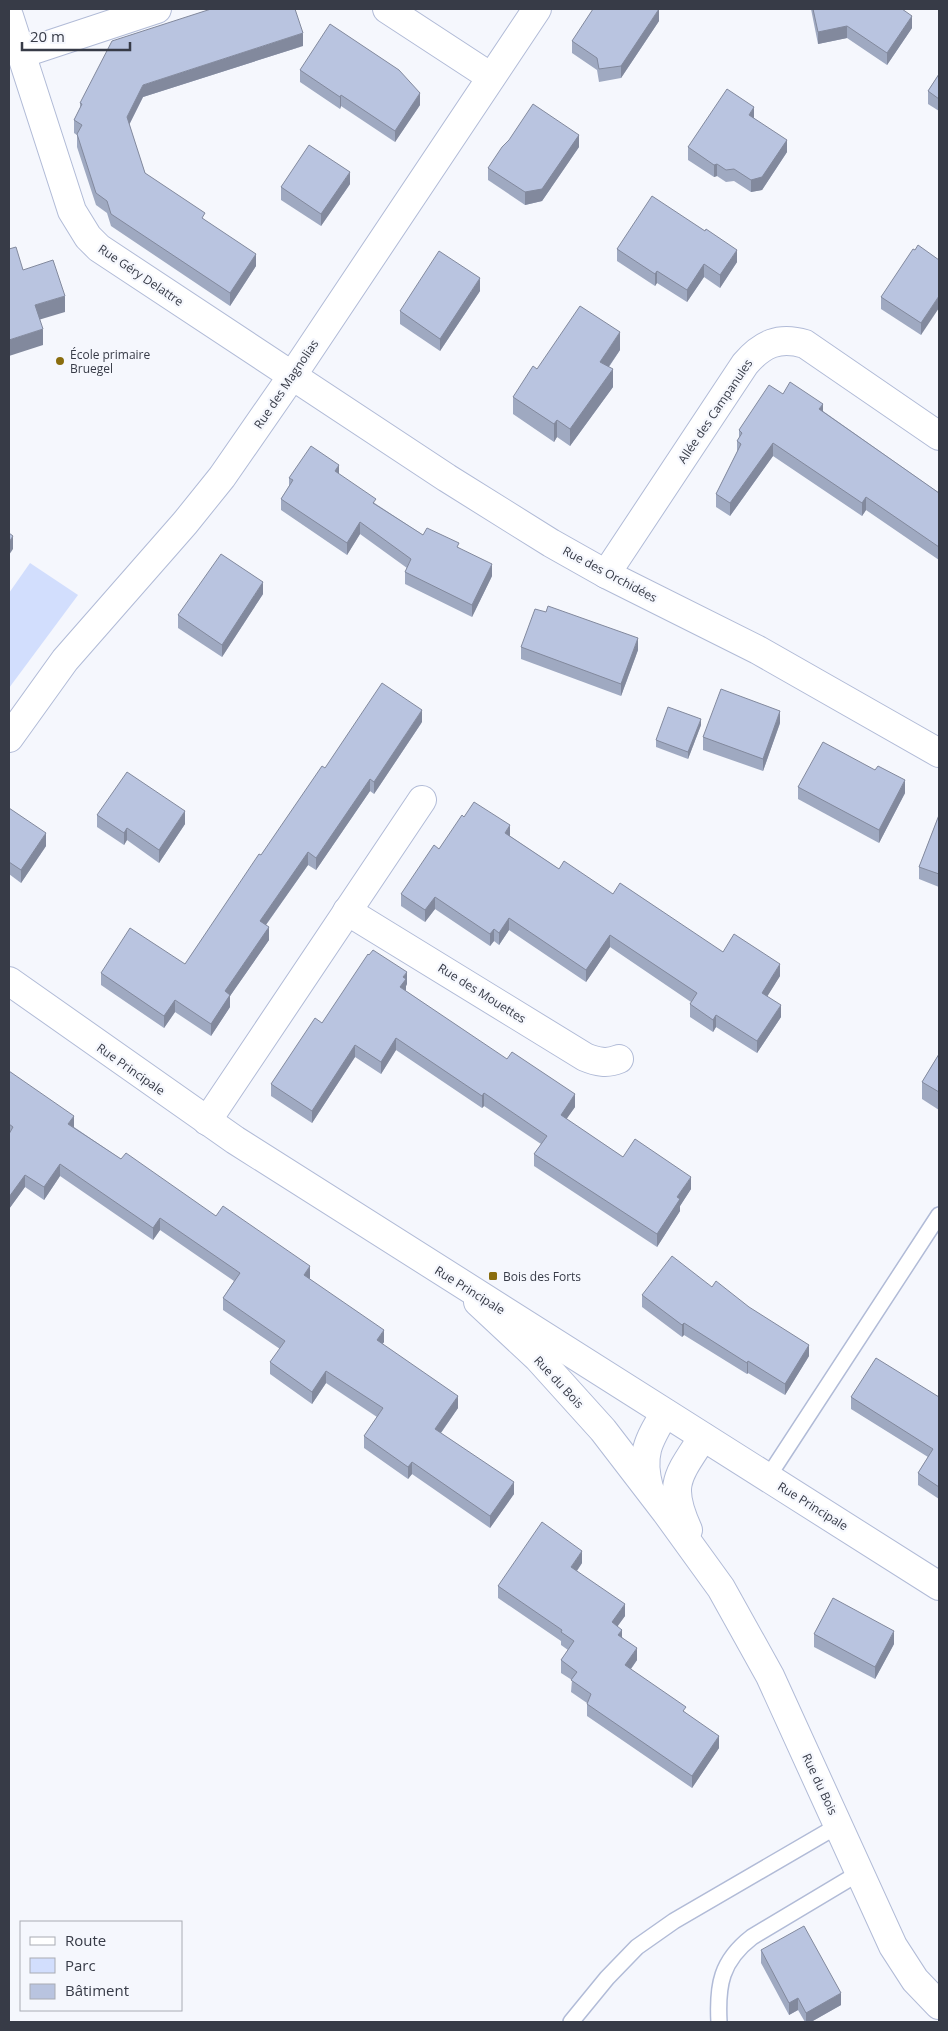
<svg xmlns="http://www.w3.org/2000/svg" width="948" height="2031" font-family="'Open Sans',sans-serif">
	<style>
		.green { fill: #d2defd }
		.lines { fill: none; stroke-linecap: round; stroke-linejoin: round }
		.lane-casing { stroke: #b1bbd7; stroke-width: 18 }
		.street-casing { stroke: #b1bbd7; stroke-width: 30 }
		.secondary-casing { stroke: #b1bbd7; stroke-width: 30 }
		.lane { stroke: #fff; stroke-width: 15 }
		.street { stroke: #fff; stroke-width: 28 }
		.secondary { stroke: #fff; stroke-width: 28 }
		.wall { fill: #9fa9c1 }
		.shaded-wall { fill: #82899d }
		.building { fill: #b9c4e0; stroke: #82899d }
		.poi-dot { fill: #8a6d0e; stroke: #f5f7fd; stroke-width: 2 }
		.labels { text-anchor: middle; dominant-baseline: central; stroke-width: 4.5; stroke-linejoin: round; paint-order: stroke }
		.street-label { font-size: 12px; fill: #373b47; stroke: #f5f7fd }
		.poi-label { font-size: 12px; fill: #373b47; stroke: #f5f7fd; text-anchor: start }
	</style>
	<rect width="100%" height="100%" fill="#f5f7fd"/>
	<polygon class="green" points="30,563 78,595 9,688 9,593"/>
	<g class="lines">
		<g class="lane-casing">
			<g id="lane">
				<polyline points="768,1477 939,1215"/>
				<polyline points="571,2022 607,1978 637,1947 674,1921 839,1825"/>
				<path d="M719,2022C717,1985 721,1961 752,1937L859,1873"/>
			</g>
		</g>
		<g class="street-casing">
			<g id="street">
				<polyline points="387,9 491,77"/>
				<polyline points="9,16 72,211 88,237 99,248 447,478 551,543 606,574 758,650 939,753"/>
				<polyline points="21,54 157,9"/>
				<path d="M606,574L745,364C762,344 779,336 805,344L939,436"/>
				<polyline points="9,738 65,660 185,523 222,477 292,376 537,9"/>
				<path d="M347,911L585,1057C597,1062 607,1064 619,1059"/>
				<polyline points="207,1121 422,800"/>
				<polyline points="478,1302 538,1358 603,1430 666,1512 721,1588 770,1676 893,1946 915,1980 939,2005"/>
				<path d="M649,1488C640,1455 648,1441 665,1413"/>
				<path d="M688,1530C667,1484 678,1476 703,1437"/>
			</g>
		</g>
		<g class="secondary-casing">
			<polyline id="secondary" points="9,981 235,1140 939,1586"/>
		</g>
		<use href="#lane" class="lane"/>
		<use href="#street" class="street"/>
		<use href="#secondary" class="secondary"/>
	</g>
	<g class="wall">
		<polygon points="811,9 902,9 912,28 887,65 847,38 818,44"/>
		<polygon points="659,21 621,78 599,82 597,70 572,53 572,41"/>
		<polygon points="303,46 143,97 129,125 145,173 205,220 256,266 230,306 111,226 107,213 96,205 77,147 77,135 74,133 74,120 80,108 80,103"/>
		<polygon points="300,70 420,105 395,142 341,106 340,109 300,82"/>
		<polygon points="939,74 939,111 928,104 928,91"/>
		<polygon points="754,118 787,152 762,190 751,192 734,181 726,182 717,176 714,177 688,160 688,147"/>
		<polygon points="579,147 542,201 525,205 488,180 488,168"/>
		<polygon points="350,184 321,226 281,200 281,187"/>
		<polygon points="617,249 737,262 720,288 704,277 687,302 657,283 655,286 617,261"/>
		<polygon points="939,260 921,335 881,309 881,297"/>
		<polygon points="480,291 440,351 400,324 400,311"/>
		<polygon points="620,350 609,367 613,387 570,446 557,437 554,442 513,414 513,397 537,369"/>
		<polygon points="783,394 823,411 939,493 939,560 866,510 862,516 773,456 730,516 716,507 716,494 737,452 737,441 739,438 739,430"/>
		<polygon points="339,474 376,504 423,535 459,548 492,576 472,617 405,584 405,572 407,568 360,534 347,555 281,510 281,499 289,486 289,478"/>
		<polygon points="263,594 222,657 178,628 178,615"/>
		<polygon points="521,647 638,650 621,696 521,659"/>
		<polygon points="422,722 374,794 370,791 316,870 308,865 266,925 269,940 230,996 230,1007 211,1036 175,1012 164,1028 101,985 101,973 185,964 261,855"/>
		<polygon points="780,723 763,771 703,750 703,737"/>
		<polygon points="701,725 688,759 656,747 656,740"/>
		<polygon points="798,787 905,793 879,843 798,799"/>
		<polygon points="9,808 46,846 21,883 9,874"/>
		<polygon points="97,815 185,824 159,863 127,840 124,845 97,827"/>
		<polygon points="939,815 939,887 919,879 919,867"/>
		<polygon points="464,817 510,836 559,869 613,894 723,952 780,976 767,996 781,1017 757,1053 716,1027 713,1032 690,1017 690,1004 691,1002 610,947 586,982 509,930 499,945 494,941 490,946 435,909 425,922 401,906 401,894 439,849"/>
		<polygon points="407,984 406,986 406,991 575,1107 566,1119 623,1157 691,1189 680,1206 680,1211 657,1247 534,1166 534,1154 541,1144 484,1106 482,1108 396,1050 381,1074 355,1057 312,1123 271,1096 271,1084 322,1023"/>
		<polygon points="939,1054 939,1110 922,1099 922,1082"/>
		<polygon points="9,1071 74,1127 121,1159 216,1216 310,1278 310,1279 384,1342 382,1344 458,1408 441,1433 514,1494 490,1528 412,1474 408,1479 364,1448 364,1436 377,1417 326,1383 312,1404 270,1374 270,1362 280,1349 223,1310 223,1298 234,1281 160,1230 153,1240 60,1176 44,1200 25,1187 9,1209"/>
		<polygon points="712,1287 809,1356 785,1395 748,1373 747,1374 684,1335 682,1337 642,1307 642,1295"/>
		<polygon points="851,1397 939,1397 939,1499 918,1485 918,1473 928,1457 851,1409"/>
		<polygon points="582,1563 577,1571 625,1616 617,1626 622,1637 637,1660 631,1669 686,1713 719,1748 692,1788 587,1716 587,1703 571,1692 572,1680 561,1673 561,1660 568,1650 561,1645 561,1641 498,1598 498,1586"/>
		<polygon points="814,1634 894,1644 875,1679 814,1647"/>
		<polygon points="761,1950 841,2005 811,2022 805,2022 798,2010 789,2015 761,1963"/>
	</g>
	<g class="shaded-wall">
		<polygon points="659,9 659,21 621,78 621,66"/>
		<polygon points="912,16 912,28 887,65 887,53"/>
		<polygon points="847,26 847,38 818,44 818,32"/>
		<polygon points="303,33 303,46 143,97 127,129 127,117 143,85"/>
		<polygon points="420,93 420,105 395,142 395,131"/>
		<polygon points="341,95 341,106 340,109 340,97"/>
		<polygon points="754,107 754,120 749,115"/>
		<polygon points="579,135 579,147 542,201 525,205 525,192"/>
		<polygon points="787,140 787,152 762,190 751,192 751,180"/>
		<polygon points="717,164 717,176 714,177 714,165"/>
		<polygon points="350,172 350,184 321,226 321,214"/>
		<polygon points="737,250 737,262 720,288 720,275"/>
		<polygon points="256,254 256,266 230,306 230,293"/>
		<polygon points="704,264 704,277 687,302 687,290"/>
		<polygon points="657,271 657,283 655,286 655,274"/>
		<polygon points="480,278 480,291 440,351 440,339"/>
		<polygon points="65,296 65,312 35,321 35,305"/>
		<polygon points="939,296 939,308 921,335 921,323"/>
		<polygon points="43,329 43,345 9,356 9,340"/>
		<polygon points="620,332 620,350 600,379 600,362"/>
		<polygon points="613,369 613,387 570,446 570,429"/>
		<polygon points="823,404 823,417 819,409"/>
		<polygon points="557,420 557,437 554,442 554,424"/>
		<polygon points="773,443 773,456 730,516 730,503"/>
		<polygon points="339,465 339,477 335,471"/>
		<polygon points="866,497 866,510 862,516 862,503"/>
		<polygon points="360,522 360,534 347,555 347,543"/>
		<polygon points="13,536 13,549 9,555 9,542"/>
		<polygon points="492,564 492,576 472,617 472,605"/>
		<polygon points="263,582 263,594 222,657 222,645"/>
		<polygon points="638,638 638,650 621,696 621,684"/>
		<polygon points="422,710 422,722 374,794 374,782"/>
		<polygon points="780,711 780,723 763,771 763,759"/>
		<polygon points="701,719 701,725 688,759 688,752"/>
		<polygon points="370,779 370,791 316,870 316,858"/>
		<polygon points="905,780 905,793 879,843 879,830"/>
		<polygon points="185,811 185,824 159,863 159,850"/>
		<polygon points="510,825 510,838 505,833"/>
		<polygon points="127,828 127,840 124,845 124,833"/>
		<polygon points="46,833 46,846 21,883 21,870"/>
		<polygon points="308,852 308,865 260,933 260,921"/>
		<polygon points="435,897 435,909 425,922 425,910"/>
		<polygon points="509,918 509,930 499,945 499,933"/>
		<polygon points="269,927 269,940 230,996 230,1007 211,1036 211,1024 225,991"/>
		<polygon points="494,929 494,941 490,946 490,934"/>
		<polygon points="610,935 610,947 586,982 586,970"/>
		<polygon points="780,964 780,976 762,1005 762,993"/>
		<polygon points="407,972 407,984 406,986 406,991 400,987 403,977"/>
		<polygon points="175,1000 175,1012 164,1028 164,1016"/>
		<polygon points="781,1005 781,1017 757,1053 757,1041"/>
		<polygon points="716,1015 716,1027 713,1032 713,1020"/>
		<polygon points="396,1038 396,1050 381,1074 381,1062"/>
		<polygon points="355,1045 355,1057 312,1123 312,1111"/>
		<polygon points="484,1093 484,1106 482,1108 482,1096"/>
		<polygon points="575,1094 575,1107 561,1127 561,1115"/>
		<polygon points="74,1116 74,1128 68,1124"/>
		<polygon points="60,1164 60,1176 44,1200 44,1187"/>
		<polygon points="25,1175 25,1187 9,1209 9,1197"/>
		<polygon points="691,1177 691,1189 680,1206 680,1211 657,1247 657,1234 677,1197"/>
		<polygon points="160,1218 160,1230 153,1240 153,1228"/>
		<polygon points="310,1266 310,1278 304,1287 304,1275"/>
		<polygon points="684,1323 684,1335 682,1337 682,1325"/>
		<polygon points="384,1330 384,1342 377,1352 377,1340"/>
		<polygon points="809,1345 809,1356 785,1395 785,1384"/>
		<polygon points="748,1361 748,1373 747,1374 747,1363"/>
		<polygon points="326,1371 326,1383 312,1404 312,1392"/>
		<polygon points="458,1396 458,1408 435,1441 435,1429"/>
		<polygon points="412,1462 412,1474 408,1479 408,1467"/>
		<polygon points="514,1482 514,1494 490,1528 490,1516"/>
		<polygon points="582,1551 582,1563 571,1579 571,1567"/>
		<polygon points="625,1604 625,1616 612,1634 612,1622"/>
		<polygon points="622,1630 622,1642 618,1635"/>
		<polygon points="894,1631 894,1644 875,1679 875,1667"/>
		<polygon points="637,1648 637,1660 625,1677 625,1665"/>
		<polygon points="719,1736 719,1748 692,1788 692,1776"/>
		<polygon points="841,1993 841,2005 811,2022 806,2022 806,2013"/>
		<polygon points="798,1998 798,2010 789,2015 789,2003"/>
	</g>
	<g class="building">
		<polygon points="211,9 295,9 303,33 143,85 127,117 145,173 205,213 202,218 256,254 230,293 111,214 107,201 96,193 77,134 82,125 74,120 82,104 80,103 112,41"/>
		<polygon points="593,9 659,9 621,66 599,69 597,58 572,41"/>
		<polygon points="813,9 902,9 912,16 887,53 847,26 818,32"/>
		<polygon points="330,24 399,70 420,93 395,131 341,95 340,97 300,70"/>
		<polygon points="939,74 939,99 928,91"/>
		<polygon points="727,89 754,107 749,115 787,140 762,177 751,180 734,169 726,170 717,164 714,165 688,147"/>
		<polygon points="533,104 579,135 542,189 525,192 488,168 502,147 509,140"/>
		<polygon points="309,145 350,172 321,214 281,187"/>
		<polygon points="652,196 705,231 706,229 737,250 720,275 704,264 687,290 657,271 655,274 617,249"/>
		<polygon points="918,245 939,260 939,296 921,323 881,297 913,249 915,250"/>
		<polygon points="16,247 23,270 53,260 65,296 35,305 43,329 9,340 9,249"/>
		<polygon points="439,251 480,278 440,339 400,311"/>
		<polygon points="580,306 620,332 600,362 613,369 570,429 557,420 554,424 513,397 533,366 537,369"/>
		<polygon points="790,382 823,404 819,409 939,493 939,547 866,497 862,503 773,443 730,503 716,494 741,444 737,441 742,433 739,430 769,385 783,394"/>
		<polygon points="311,446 339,465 335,471 376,499 373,503 423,535 427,528 459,543 457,547 492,564 472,605 405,572 411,559 360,522 347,543 281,499 293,480 289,478"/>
		<polygon points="9,533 13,536 9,542"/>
		<polygon points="221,554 263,582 222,645 178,615"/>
		<polygon points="548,606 638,638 621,684 521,647 535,609 546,612"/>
		<polygon points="382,683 422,710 374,782 370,779 316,858 308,852 260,921 269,927 225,991 230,995 211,1024 175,1000 164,1016 101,973 130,928 185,964 259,854 261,855 322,766 325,768"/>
		<polygon points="721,689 780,711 763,759 703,737"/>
		<polygon points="668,707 701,719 688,752 656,740"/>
		<polygon points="823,742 875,770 878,766 905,780 879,830 798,787"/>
		<polygon points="127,772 185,811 159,850 127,828 124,833 97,815"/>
		<polygon points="474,802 510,825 505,833 559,869 564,861 613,894 620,883 723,952 734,934 780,964 762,993 781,1005 757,1041 716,1015 713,1020 690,1004 697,993 610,935 586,970 509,918 499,933 494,929 490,934 435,897 425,910 401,894 434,845 439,849 462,815 464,817"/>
		<polygon points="9,808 46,833 21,870 9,862"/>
		<polygon points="939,815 939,874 919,867"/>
		<polygon points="373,950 407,972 403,977 406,979 400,987 507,1059 512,1052 575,1094 561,1115 623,1157 635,1139 691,1177 677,1197 680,1199 657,1234 534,1154 547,1136 484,1093 482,1096 396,1038 381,1062 355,1045 312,1111 271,1084 315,1018 322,1023 368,954 369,955"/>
		<polygon points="939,1054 939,1092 922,1082"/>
		<polygon points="9,1071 74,1116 68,1124 121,1159 126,1153 216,1216 223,1206 310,1266 304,1275 384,1330 377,1340 458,1396 435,1429 514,1482 490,1516 412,1462 408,1467 364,1436 383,1408 326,1371 312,1392 270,1362 285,1341 223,1298 240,1273 160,1218 153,1228 60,1164 44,1187 25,1175 9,1197 9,1134 13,1127 9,1124"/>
		<polygon points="672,1256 712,1287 716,1281 749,1307 809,1345 785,1384 748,1361 747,1363 684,1323 682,1325 642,1295"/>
		<polygon points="876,1358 939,1397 939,1487 918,1473 933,1449 851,1397"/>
		<polygon points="542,1522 582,1551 571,1567 625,1604 612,1622 622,1630 618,1635 637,1648 625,1665 686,1707 683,1711 719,1736 692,1776 587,1704 591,1694 571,1680 577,1672 561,1660 574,1641 561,1632 562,1630 498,1586"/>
		<polygon points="833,1598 894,1631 875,1667 814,1634"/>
		<polygon points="804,1926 841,1993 806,2013 798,1998 789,2003 761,1950"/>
	</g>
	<g class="poi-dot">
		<circle cx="60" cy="361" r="5"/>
		<rect x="488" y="1271" width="10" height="10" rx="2.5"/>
	</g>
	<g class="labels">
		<g class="street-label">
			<text transform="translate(141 275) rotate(34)">Rue Géry Delattre</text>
			<text transform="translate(286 384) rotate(-56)">Rue des Magnolias</text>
			<text transform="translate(715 411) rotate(-56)">Allée des Campanules</text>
			<text transform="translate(610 574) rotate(28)">Rue des Orchidées</text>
			<text transform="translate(482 993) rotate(32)">Rue des Mouettes</text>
			<text transform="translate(131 1069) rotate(35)">Rue Principale</text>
			<text transform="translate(470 1290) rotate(32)">Rue Principale</text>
			<text transform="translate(559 1382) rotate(47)">Rue du Bois</text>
			<text transform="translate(813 1506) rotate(32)">Rue Principale</text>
			<text transform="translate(820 1784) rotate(65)">Rue du Bois</text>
		</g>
		<g class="poi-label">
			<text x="70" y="354">École primaire<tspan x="70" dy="14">Bruegel</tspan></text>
			<text x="503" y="1276">Bois des Forts</text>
		</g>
	</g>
	<rect width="948" height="2031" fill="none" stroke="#373b47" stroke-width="20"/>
	<rect x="20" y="1921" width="162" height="90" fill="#f5f7fd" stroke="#a9acb4"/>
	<rect x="30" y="1937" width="25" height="8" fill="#ffffff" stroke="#a9acb4"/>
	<text x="65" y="1946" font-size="15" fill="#373b47">Route</text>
	<rect x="30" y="1958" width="25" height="15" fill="#d2defd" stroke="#a9acb4"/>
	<text x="65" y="1971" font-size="15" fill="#373b47">Parc</text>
	<rect x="30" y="1984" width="25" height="15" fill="#b9c4e0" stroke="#a9acb4"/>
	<text x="65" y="1996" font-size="15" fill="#373b47">Bâtiment</text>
	<path d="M22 42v8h108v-8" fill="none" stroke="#373b47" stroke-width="2.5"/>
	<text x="30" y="42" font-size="15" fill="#373b47" stroke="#f5f7fd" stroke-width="4" paint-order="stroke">20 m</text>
</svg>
